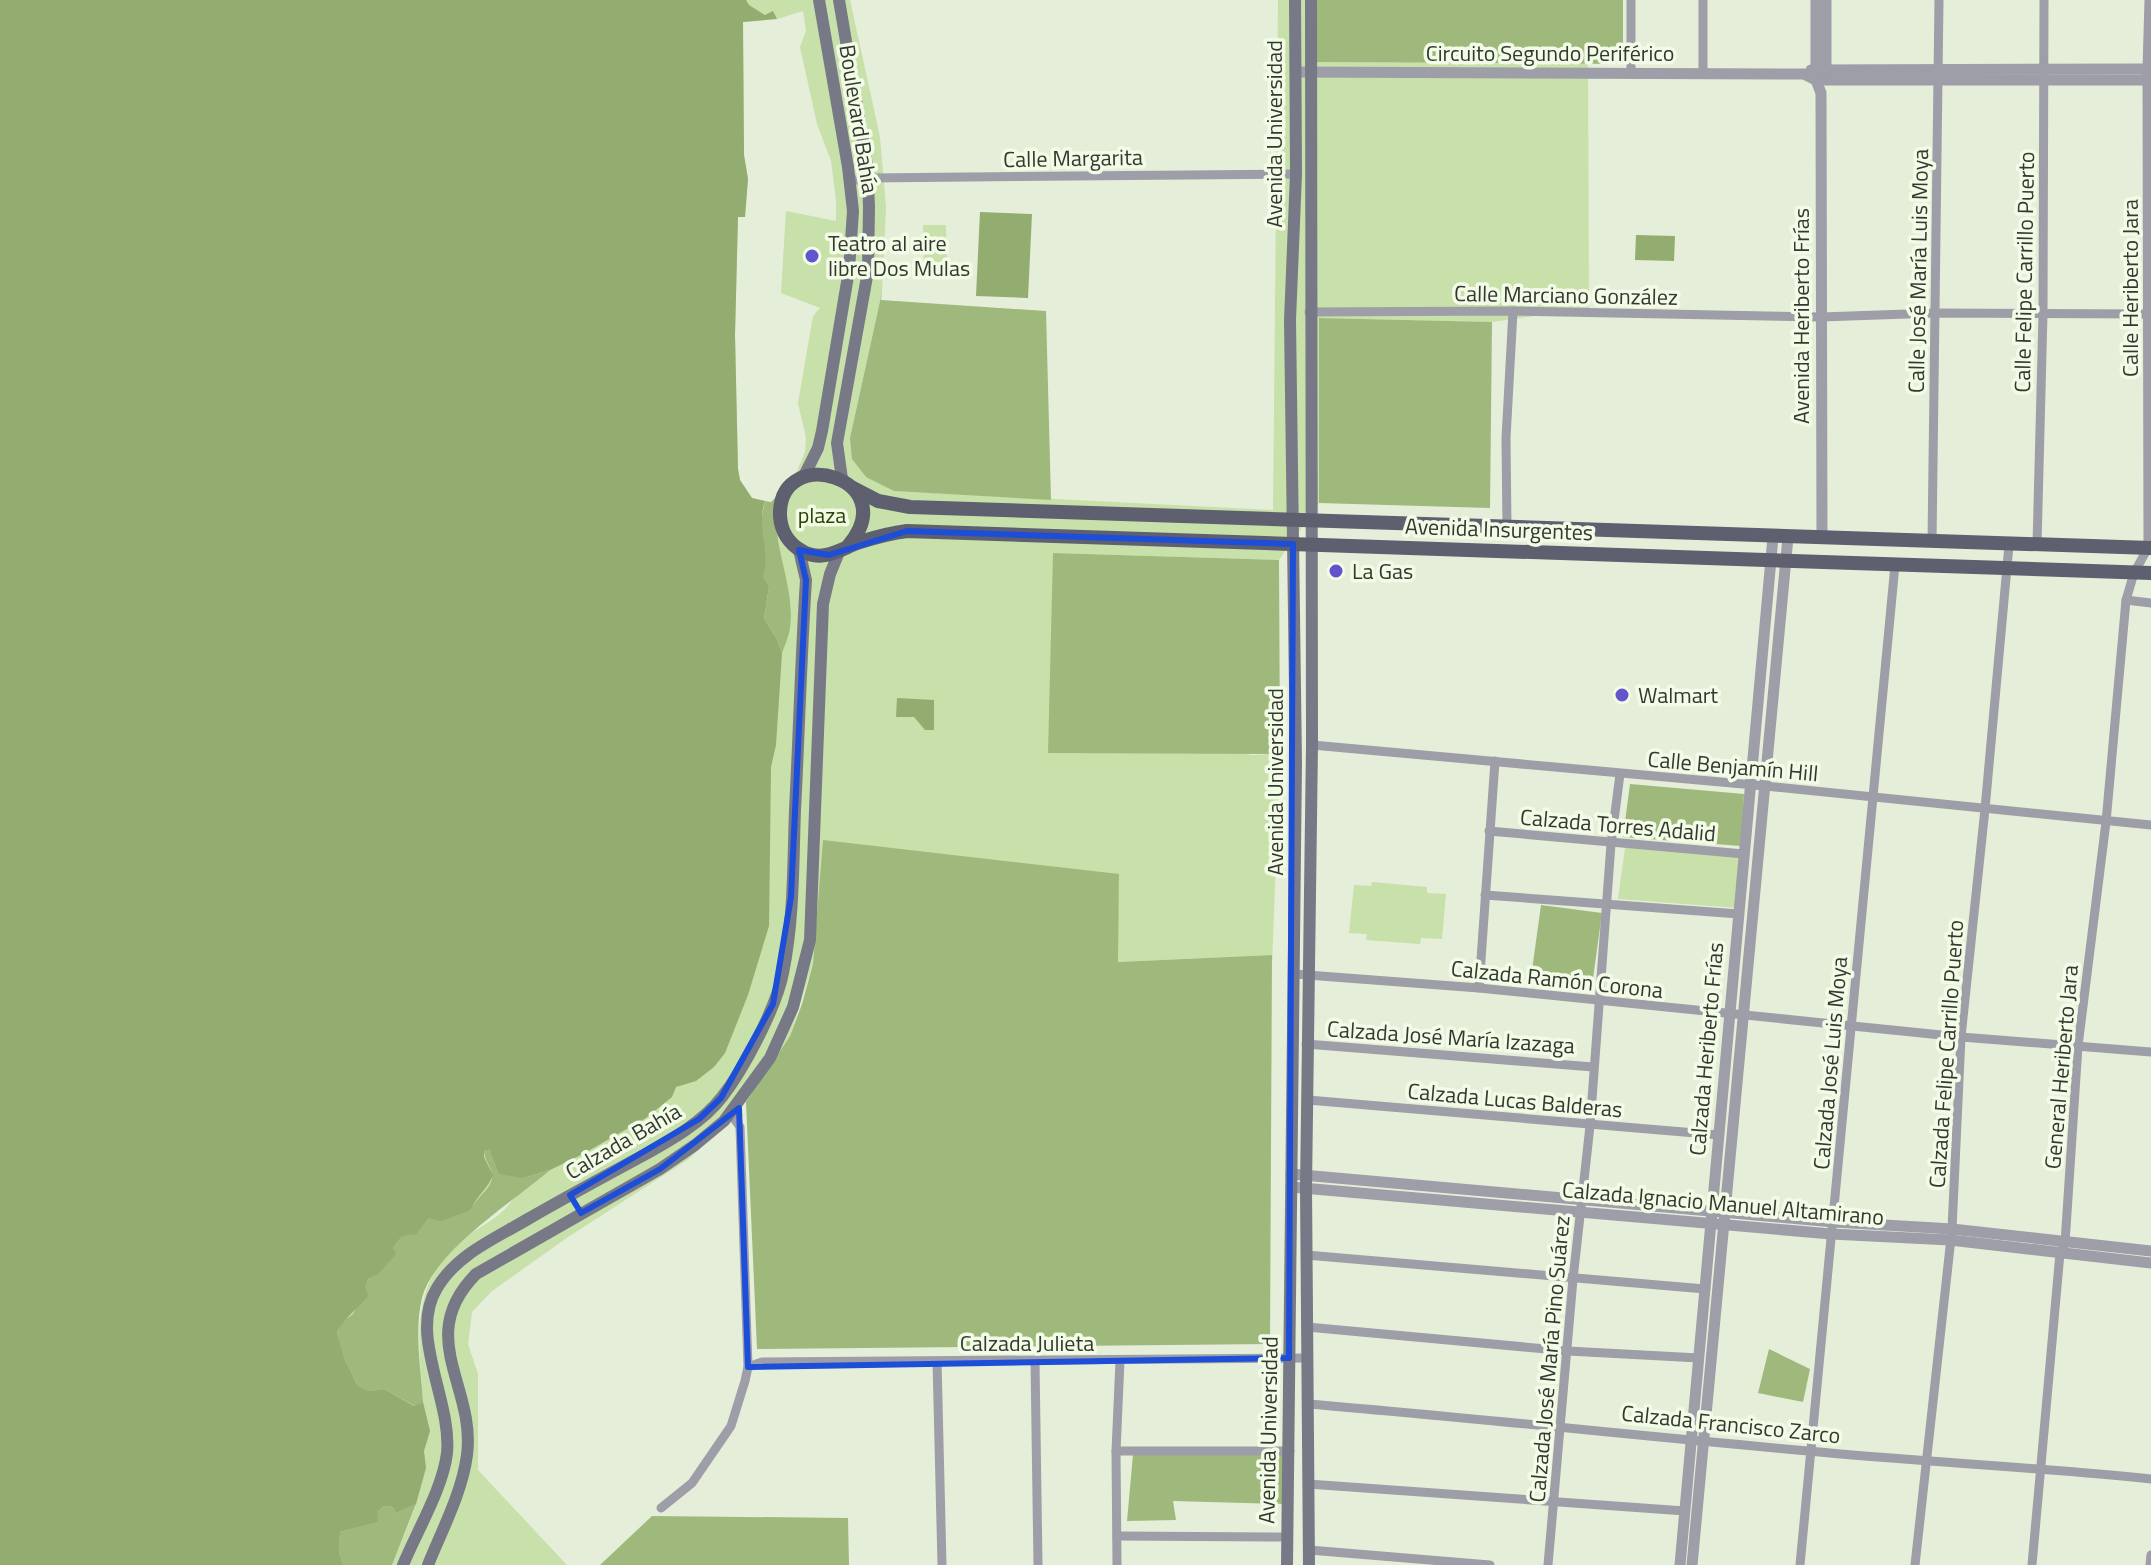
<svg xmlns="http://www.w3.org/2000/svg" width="2151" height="1565" font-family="'Titillium Web',sans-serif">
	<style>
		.green { fill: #c8e0a9; fill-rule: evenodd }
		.forest { fill: #9fb97c }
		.water { fill: #93ac70 }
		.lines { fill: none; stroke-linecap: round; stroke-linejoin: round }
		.minor { stroke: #9d9ea7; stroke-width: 9 }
		.tertiary { stroke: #9d9ea7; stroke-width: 11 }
		.secondary { stroke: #787986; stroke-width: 12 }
		.primary { stroke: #5e5f6f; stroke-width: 14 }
		.marked { fill: none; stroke: #1d4ed8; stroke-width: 6; stroke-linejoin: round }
		.poi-dot { fill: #6154cd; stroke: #f2fbe6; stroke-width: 3 }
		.labels { text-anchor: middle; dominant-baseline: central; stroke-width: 7; stroke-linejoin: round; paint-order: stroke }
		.street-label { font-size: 22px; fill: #343830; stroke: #f2fbe6 }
		.poi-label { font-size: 22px; fill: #343830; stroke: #f2fbe6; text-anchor: start }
		.park-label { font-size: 22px; fill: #2e4400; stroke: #f2fbe6 }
	</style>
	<rect width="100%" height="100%" fill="#e5eed9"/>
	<g class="green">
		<path d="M0,0H850L880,137L886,207L882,292L850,438L894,491L1273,510L1278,0H1314V62L1588,64L1589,308L1492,322L1319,318V503L1279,560L1053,553L1250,755L1280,754L1272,965V955L1117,962L1119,875L818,913L813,964L790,1036L746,1102L689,1159L568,1237L492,1291L472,1312L468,1344L478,1374V1470L567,1565H392L416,1506L340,1532L343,1565H0ZM803,11L806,31L800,47L817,124L831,161L836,200V221L786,211L781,293L820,308L813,316L798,403L806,438L805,452L794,478L775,512L776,538L782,562V651L764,618L769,587L760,515L765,501L752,498L740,480L738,469L735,335L738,217H745L748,179L744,155L743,22L777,19ZM523,1178C519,1185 517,1194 512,1200C503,1216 479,1227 464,1238C408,1284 419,1338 423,1402L345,1360Z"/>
		<polygon points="923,225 946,225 947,268 924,268"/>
		<polygon points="1626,841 1741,855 1737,908 1618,899"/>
		<polygon points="1372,882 1427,887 1427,893 1446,894 1442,939 1421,938 1420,944 1366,940 1367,934 1349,933 1354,885 1371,886"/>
	</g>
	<g class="forest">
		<polygon points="1314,0 1623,0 1623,64 1314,62"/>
		<polygon points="882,292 881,300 1046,311 1051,500 894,491 866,477 852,459 850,438"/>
		<polygon points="1319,318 1492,322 1490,508 1319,503"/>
		<path d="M778,495C768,541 796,583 790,628C789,636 785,645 782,653L778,641L764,618L769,587L763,576L760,526L765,501L771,502Z"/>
		<polygon points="1053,553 1279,560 1280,754 1048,753"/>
		<polygon points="1630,784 1744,794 1741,846 1623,837"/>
		<polygon points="823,840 1119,874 1118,962 1272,955 1270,1344 757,1349 746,1102 790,1036 802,1004 813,964"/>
		<polygon points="1541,905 1602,913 1591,993 1530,985"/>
		<path d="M484,1150H489L523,1178L550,1170C513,1202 434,1251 422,1298C414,1332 421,1368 423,1402L415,1406L384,1389L369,1391L357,1385L345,1360L337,1334L342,1322L353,1314L369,1278L399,1237L407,1234L416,1235L429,1218L471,1210C475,1198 493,1188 492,1176C492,1167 484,1160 484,1150Z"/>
		<polygon points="1769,1349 1810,1369 1803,1402 1758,1393"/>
		<polygon points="1133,1455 1288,1455 1284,1504 1173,1501 1176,1520 1127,1521"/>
		<polygon points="416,1504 392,1565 343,1565 339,1552 340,1532 377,1522 377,1512 384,1506 393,1507 396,1513"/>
		<polygon points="652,1516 848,1518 849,1565 600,1565"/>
	</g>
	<g class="water">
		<path d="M0,0H746L749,5L765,15L773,11L777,19L743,22L744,155L748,179L745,217H738L735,335L738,469L740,480L752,498L765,501C756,529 771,549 763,576L769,587L764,618L778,641L782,653L776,745L771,767L769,926L748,995L725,1053L714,1067L696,1081L676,1087L672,1097L646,1118L583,1154L550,1170L523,1178L499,1174L490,1150H484V1157L493,1175C488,1189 476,1196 471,1210L441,1221L429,1218L416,1235C403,1234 399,1237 393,1248L396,1254L378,1274L369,1278L365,1287L368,1296C357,1309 343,1319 337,1333L345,1360L357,1385L369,1391L384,1389L414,1406L423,1402L430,1431L424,1451L426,1468L416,1504L396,1513L393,1507L384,1506L377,1512L378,1522L340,1532L339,1552L343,1565H0Z"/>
		<polygon points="980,212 1032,214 1028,298 976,296"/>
		<polygon points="1636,235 1675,236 1674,261 1635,260"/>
		<polygon points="897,698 934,700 934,730 925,730 914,717 896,717"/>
	</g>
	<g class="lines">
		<g class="minor">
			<polyline points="1631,73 1631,0"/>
			<polyline points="1703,74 1703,0"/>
			<polyline points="850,181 868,178 1296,174"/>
			<polyline points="1309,312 1513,311 1821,317 1936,313 2151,314"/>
			<polyline points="1507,528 1506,438 1513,311"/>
			<polyline points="1932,542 1939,0"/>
			<polyline points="2037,545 2043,314 2044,0"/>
			<polyline points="2126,600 2151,603"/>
			<polyline points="1312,745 1765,786 2151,825"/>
			<polyline points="1489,831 1744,854"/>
			<polyline points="1485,895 1739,914"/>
			<polyline points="1294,974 1479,988 1961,1037 2151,1052"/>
			<polyline points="1479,988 1495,761"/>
			<polyline points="1306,1044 1593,1067"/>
			<polyline points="1308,1100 1719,1135"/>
			<polyline points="1306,1255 1705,1289"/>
			<polyline points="1307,1327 1568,1351 1699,1358"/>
			<polyline points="937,1361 942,1565"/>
			<polyline points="1035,1361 1038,1565"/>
			<polyline points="748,1367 762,1362 1307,1358"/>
			<path d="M1308,1404C1475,1418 1641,1436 1808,1451C1922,1462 2037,1467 2151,1479"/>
			<polyline points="1116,1451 1290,1451"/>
			<polyline points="1308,1484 1685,1511"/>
			<polyline points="661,1508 692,1483 731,1426 745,1381 748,1367 740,1127 730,1113"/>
			<polyline points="1117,1536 1287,1537"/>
			<polyline points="1309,1550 1490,1565"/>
			<polyline points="1117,1565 1116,1451 1120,1361"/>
			<polyline points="1548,1565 1573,1279 1590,1126 1611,844 1620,774"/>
			<polyline points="1800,1565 1895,565"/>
			<polyline points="1915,1565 1952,1229 1961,1037 1985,809 2009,545"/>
			<polyline points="2032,1565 2060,1253 2065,1243 2078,1046 2106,822 2126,600 2134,573 2148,548 2147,69 2149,0"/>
			<polyline points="2150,1565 2151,1555"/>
		</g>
		<g class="tertiary">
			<polyline points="1816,0 1816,80 1821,93 1822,538"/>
			<polyline points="1811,70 2151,69"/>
			<polyline points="1296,72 1804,74 1816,80 2151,80"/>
			<polyline points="1826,74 1826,0"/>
			<polyline points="1291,1174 1834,1222 1952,1229 2151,1251"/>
			<polyline points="1291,1187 1831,1234 1950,1240 2151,1263"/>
			<polyline points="1680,1565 1773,537"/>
			<polyline points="1692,1565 1788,537"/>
		</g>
		<g class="secondary">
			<polyline points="839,0 867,165 869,206 868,271 837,443 842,479"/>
			<polyline points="803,478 818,448 822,431 849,270 853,211 848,167 819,0"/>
			<path d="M403,1565C417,1531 443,1488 447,1453C452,1400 408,1335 437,1288C457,1254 496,1238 528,1219C566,1197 605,1176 644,1155C671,1140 703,1122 722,1097C744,1069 776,1008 783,973C794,920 793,864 795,810C799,734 801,657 806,580L799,550"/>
			<path d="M428,1565C442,1530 462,1493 467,1455C476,1386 414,1337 476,1274L660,1169L695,1145L724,1121L770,1058L793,1007L810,940L823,604L830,574L839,552"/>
			<polyline points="1287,1565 1296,762 1290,320 1296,174 1295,0"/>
			<polyline points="1309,1565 1306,1188 1312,745 1311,0"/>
		</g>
		<g class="primary">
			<polyline points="853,488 878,501 910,507 2151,548"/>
			<path d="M848,546C906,479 778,441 780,516C781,531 789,544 802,551C823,563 840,549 860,542C876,537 891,533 907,531L2151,573"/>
		</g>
	</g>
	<path class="marked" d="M907,531L1293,544L1289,1358L748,1367L739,1108L660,1169L581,1213L570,1195L699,1119L721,1098L773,1004L791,897L806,580L799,550L829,555Z"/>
	<g class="poi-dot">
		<circle cx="812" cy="256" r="8"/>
		<circle cx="1336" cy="571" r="8"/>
		<circle cx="1622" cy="695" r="8"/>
	</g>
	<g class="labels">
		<g class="street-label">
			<text x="1550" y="53">Circuito Segundo Periférico</text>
			<text transform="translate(859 119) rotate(81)">Boulevard Bahía</text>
			<text transform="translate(1274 134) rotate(-90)">Avenida Universidad</text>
			<text transform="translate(1073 158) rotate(-1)">Calle Margarita</text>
			<text transform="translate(1918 271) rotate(-89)">Calle José María Luis Moya</text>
			<text transform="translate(2024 272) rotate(-89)">Calle Felipe Carrillo Puerto</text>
			<text transform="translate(2130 288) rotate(-90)">Calle Heriberto Jara</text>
			<text transform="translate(1566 295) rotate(1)">Calle Marciano González</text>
			<text transform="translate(1801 316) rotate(-90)">Avenida Heriberto Frías</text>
			<text transform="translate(1499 529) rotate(2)">Avenida Insurgentes</text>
			<text transform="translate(1733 766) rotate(5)">Calle Benjamín Hill</text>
			<text transform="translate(1275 782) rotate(-90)">Avenida Universidad</text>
			<text transform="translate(1618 825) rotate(5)">Calzada Torres Adalid</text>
			<text transform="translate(1557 979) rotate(6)">Calzada Ramón Corona</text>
			<text transform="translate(1451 1037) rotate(4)">Calzada José María Izazaga</text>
			<text transform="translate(1706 1049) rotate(-85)">Calzada Heriberto Frías</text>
			<text transform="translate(1946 1054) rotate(-86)">Calzada Felipe Carrillo Puerto</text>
			<text transform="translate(1830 1063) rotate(-85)">Calzada José Luis Moya</text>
			<text transform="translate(2061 1067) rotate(-85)">General Heriberto Jara</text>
			<text transform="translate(1515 1100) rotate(5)">Calzada Lucas Balderas</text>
			<text transform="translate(623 1141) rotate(-30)">Calzada Bahía</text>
			<text transform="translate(1723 1203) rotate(5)">Calzada Ignacio Manuel Altamirano</text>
			<text x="1027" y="1343">Calzada Julieta</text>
			<text transform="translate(1549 1359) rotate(-85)">Calzada José María Pino Suárez</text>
			<text transform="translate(1731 1424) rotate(6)">Calzada Francisco Zarco</text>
			<text transform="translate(1268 1430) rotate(-89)">Avenida Universidad</text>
		</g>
		<g class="poi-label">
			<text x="828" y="243">Teatro al aire<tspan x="828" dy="25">libre Dos Mulas</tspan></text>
			<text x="1352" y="571">La Gas</text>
			<text x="1638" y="695">Walmart</text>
		</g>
		<g class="park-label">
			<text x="822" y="515">plaza</text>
		</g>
	</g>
</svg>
